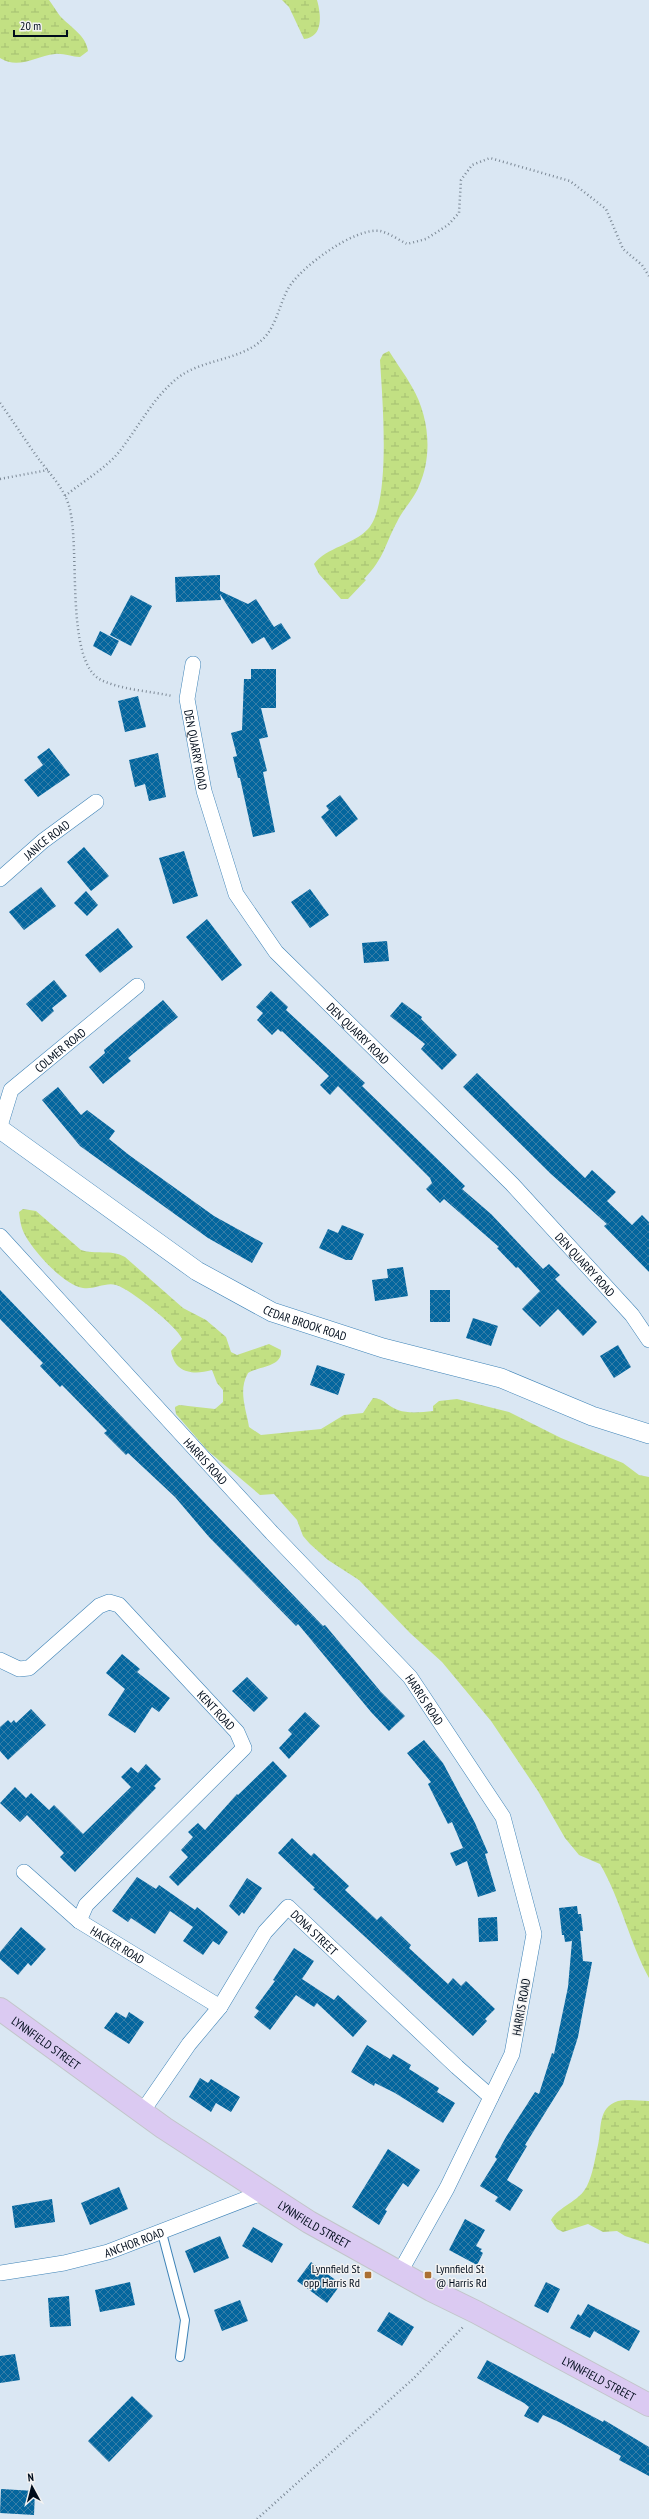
<svg xmlns="http://www.w3.org/2000/svg" width="649" height="2519" font-family="'PT Sans Narrow',sans-serif">
	<style>
		.wetland { fill: url(#wetland-marsh) }
		.building { fill: url(#building-cross-hatch) }
		.lines { fill: none; stroke-linecap: round; stroke-linejoin: round }
		.service-casing { stroke: #3e83b7; stroke-width: 10 }
		.minor-casing { stroke: #3e83b7; stroke-width: 16 }
		.tertiary-casing { stroke: #3e83b7; stroke-width: 20 }
		.primary-casing { stroke: #c2c5c9; stroke-width: 24 }
		.path { stroke: #7c8996; stroke-width: 2.5; stroke-dasharray: 1 3; stroke-linecap: butt }
		.service { stroke: #fff; stroke-width: 8 }
		.minor { stroke: #fff; stroke-width: 15 }
		.tertiary { stroke: #fff; stroke-width: 19 }
		.primary { stroke: #dbcaf2; stroke-width: 22 }
		.poi-dot { fill: #ab6f32; stroke: #f2f2f2; stroke-width: 1.5 }
		.labels { text-anchor: middle; dominant-baseline: central; stroke-width: 3; stroke-linejoin: round; paint-order: stroke }
		.street-label { font-size: 12px; fill: #000d1c; stroke: #f2f2f2 }
		.poi-label { font-size: 12px; fill: #000d1c; stroke: #f2f2f2; text-anchor: end }
	</style>
	<defs>
		<pattern id="wetland-marsh" width="20" height="14" patternUnits="userSpaceOnUse"><rect width="20" height="14" fill="#c2e083"/><path d="M1 5h8M5 5V1M11 12h8M15 12V8" fill="none" stroke="#a5bf71"/></pattern>
		<pattern id="building-cross-hatch" width="8" height="8" patternUnits="userSpaceOnUse"><rect width="8" height="8" fill="#04669e"/><path d="M0 0l8 8M0 8l8-8" fill="none" stroke="#387ea7"/></pattern>
	</defs>
	<rect width="100%" height="100%" fill="#dae7f3"/>
	<g class="wetland">
		<path d="M0,0H49C53,5 56,11 60,16C70,27 86,35 88,51L80,57C72,57 63,53 55,54C35,56 19,70 0,58Z"/>
		<path d="M282,0H317C321,14 324,37 304,39L289,7Z"/>
		<path d="M389,351C396,363 405,374 412,387C429,416 433,455 419,486C414,499 403,509 397,522C384,546 385,557 364,579L366,580L348,599H341L319,574L314,564C327,547 353,545 368,529C392,503 382,395 380,360L383,354Z"/>
		<path d="M23,1209L36,1211L81,1250C95,1255 111,1249 125,1257L183,1308L206,1320L226,1337L231,1352L237,1355L269,1344L281,1350C283,1367 259,1366 248,1373C238,1390 246,1409 249,1427L261,1435L321,1429L344,1415L363,1413L373,1398C384,1398 388,1407 398,1410C409,1414 422,1412 433,1411V1406L439,1401L457,1399L509,1412L561,1438L623,1463L639,1475L649,1477V1978C629,1941 621,1900 600,1864L579,1855L565,1838L538,1791L491,1721L442,1662L410,1633L359,1580L328,1560L310,1544L303,1536L297,1520L274,1494L260,1495L208,1451L176,1414L175,1407L179,1405L215,1409L223,1402V1390L217,1383L212,1370C194,1375 175,1374 171,1351L182,1339C177,1326 130,1289 116,1285C105,1282 94,1290 83,1288C64,1285 34,1252 25,1235C21,1228 20,1220 19,1212Z"/>
		<path d="M649,2101V2244L625,2236L617,2231L603,2232L588,2224L563,2232L557,2229L551,2220C559,2206 579,2202 587,2186C593,2174 595,2158 598,2145C602,2129 597,2108 618,2101C628,2099 640,2101 649,2101Z"/>
	</g>
	<g class="building">
		<polygon points="220,575 220,591 248,604 256,599 274,627 281,623 291,638 272,650 264,637 252,644 220,594 221,600 176,602 175,577"/>
		<polygon points="131,595 152,606 131,646 110,635"/>
		<polygon points="100,631 119,641 111,656 93,646"/>
		<polygon points="251,669 276,669 276,708 261,708 268,737 259,739 267,771 263,772 275,832 253,837 240,778 238,778 233,757 237,756 231,733 242,730 244,679 251,679"/>
		<polygon points="138,696 146,727 125,732 118,701"/>
		<polygon points="49,748 70,775 38,797 24,780 43,765 37,757"/>
		<polygon points="158,753 166,797 149,801 145,784 135,787 129,760"/>
		<polygon points="340,795 358,819 336,837 321,817 329,810 326,806"/>
		<polygon points="84,847 109,876 91,891 67,862"/>
		<polygon points="184,851 198,896 173,904 159,858"/>
		<polygon points="41,887 56,906 24,930 9,912"/>
		<polygon points="310,889 329,915 310,928 291,902"/>
		<polygon points="86,891 98,905 87,916 74,903"/>
		<polygon points="207,919 242,965 222,981 186,937"/>
		<polygon points="118,928 133,947 100,973 85,955"/>
		<polygon points="387,941 389,961 364,963 362,943"/>
		<polygon points="54,980 67,996 52,1008 54,1011 42,1022 26,1004"/>
		<polygon points="271,991 288,1007 286,1010 365,1083 362,1086 465,1186 462,1189 491,1214 543,1269 549,1264 560,1275 555,1279 597,1322 583,1336 558,1309 540,1327 522,1309 540,1291 518,1267 516,1268 497,1248 499,1247 444,1199 440,1203 426,1189 432,1183 430,1178 338,1086 330,1095 320,1085 329,1076 282,1031 281,1032 278,1029 272,1035 257,1020 263,1013 256,1007"/>
		<polygon points="163,1000 178,1017 128,1058 131,1061 103,1084 89,1067 105,1053 104,1050"/>
		<polygon points="402,1002 422,1017 421,1019 457,1055 442,1070 421,1049 425,1044 390,1016"/>
		<polygon points="477,1073 585,1178 592,1170 616,1192 607,1201 632,1225 642,1215 649,1222 649,1272 604,1226 607,1224 551,1174 463,1087"/>
		<polygon points="58,1087 81,1115 87,1110 115,1131 109,1139 129,1155 214,1216 263,1243 252,1263 208,1238 80,1146 42,1100"/>
		<polygon points="342,1225 364,1234 352,1260 346,1260 319,1248 328,1229 338,1233"/>
		<polygon points="403,1267 408,1296 375,1301 372,1280 388,1278 387,1269"/>
		<polygon points="0,1290 323,1626 325,1625 381,1692 405,1716 389,1731 371,1712 298,1624 296,1626 209,1537 175,1497 128,1453 126,1455 104,1433 107,1431 62,1385 60,1387 40,1366 43,1363 0,1319"/>
		<rect x="430" y="1290" width="20" height="32"/>
		<polygon points="473,1318 498,1326 491,1346 466,1338"/>
		<polygon points="618,1345 631,1367 614,1378 600,1356"/>
		<polygon points="317,1365 345,1374 338,1395 310,1385"/>
		<polygon points="122,1654 140,1669 137,1672 170,1698 159,1712 152,1707 135,1733 108,1715 125,1689 106,1673"/>
		<polygon points="247,1677 268,1698 254,1712 232,1691"/>
		<polygon points="31,1709 46,1725 8,1760 0,1751 0,1727 8,1720 11,1723 14,1720 16,1723"/>
		<polygon points="305,1712 320,1726 289,1759 279,1748 292,1734 288,1730"/>
		<polygon points="424,1740 443,1763 475,1823 488,1853 485,1854 496,1891 478,1897 467,1861 456,1866 450,1853 463,1848 452,1822 448,1824 428,1784 431,1782 407,1753"/>
		<polygon points="273,1761 287,1776 178,1886 169,1877 188,1857 181,1850 193,1837 188,1832 198,1823 205,1830 237,1794 238,1795"/>
		<polygon points="146,1764 161,1779 154,1786 156,1788 75,1872 60,1857 64,1853 27,1815 20,1822 0,1803 15,1787 26,1798 31,1793 49,1810 54,1805 83,1834 131,1787 121,1777 131,1767 138,1773"/>
		<polygon points="292,1838 311,1856 314,1853 349,1886 345,1890 377,1920 381,1916 411,1945 409,1948 448,1984 453,1978 461,1986 466,1981 495,2009 485,2019 487,2021 473,2036 313,1889 315,1888 278,1853"/>
		<polygon points="137,1877 156,1889 159,1885 195,1910 197,1907 228,1932 219,1945 213,1941 203,1955 183,1941 193,1927 170,1911 155,1934 131,1918 128,1922 112,1911"/>
		<polygon points="247,1878 262,1888 244,1914 242,1912 239,1916 229,1906"/>
		<polygon points="577,1906 578,1914 581,1914 583,1931 580,1931 583,1961 592,1962 578,2037 563,2084 525,2145 527,2146 507,2180 523,2190 510,2211 495,2201 498,2197 480,2186 497,2159 495,2157 506,2137 535,2092 539,2094 552,2053 554,2054 568,1987 572,1941 565,1942 564,1935 562,1935 559,1908"/>
		<polygon points="497,1917 498,1941 479,1942 478,1918"/>
		<polygon points="21,1927 46,1949 31,1966 28,1963 18,1975 0,1959 0,1952"/>
		<polygon points="294,1948 314,1961 302,1979 334,2000 338,1995 367,2021 353,2037 317,2003 314,2007 296,1995 270,2030 254,2017 259,2011 255,2008 275,1981 273,1980"/>
		<polygon points="116,2012 126,2018 129,2012 144,2022 129,2044 104,2028"/>
		<polygon points="367,2045 390,2059 393,2054 411,2065 409,2069 439,2088 437,2092 455,2103 443,2123 395,2093 375,2083 374,2086 351,2072"/>
		<polygon points="200,2078 208,2083 211,2079 240,2097 231,2112 216,2103 211,2112 189,2097"/>
		<polygon points="388,2149 420,2170 408,2187 403,2183 385,2210 387,2211 379,2225 352,2207"/>
		<polygon points="119,2187 128,2209 90,2225 81,2203"/>
		<polygon points="52,2199 55,2222 15,2228 12,2206"/>
		<polygon points="465,2219 485,2230 476,2246 482,2249 480,2251 483,2253 477,2265 449,2250"/>
		<polygon points="253,2227 283,2244 272,2263 242,2246"/>
		<polygon points="220,2236 229,2258 194,2273 185,2251"/>
		<polygon points="311,2262 341,2284 327,2303 297,2281"/>
		<polygon points="130,2282 135,2305 100,2312 95,2290"/>
		<polygon points="546,2282 560,2289 548,2313 534,2306"/>
		<polygon points="69,2296 71,2326 50,2327 48,2298"/>
		<polygon points="240,2300 248,2321 222,2331 214,2310"/>
		<polygon points="588,2304 640,2331 629,2351 594,2331 590,2338 570,2328 578,2314 581,2316"/>
		<polygon points="389,2312 414,2327 402,2346 377,2331"/>
		<polygon points="15,2354 20,2380 0,2383 0,2356"/>
		<polygon points="487,2360 603,2422 604,2420 649,2447 649,2476 619,2460 621,2456 559,2422 543,2415 538,2423 524,2416 529,2407 524,2403 477,2378"/>
		<polygon points="132,2396 153,2416 109,2462 88,2441"/>
		<polygon points="1,2489 35,2491 34,2515 0,2513"/>
	</g>
	<g class="lines">
		<g class="service-casing">
			<polyline id="service" points="162,2233 185,2320 180,2357"/>
		</g>
		<g class="minor-casing">
			<g id="minor">
				<path id="s1" d="M193,664L187,699L204,791L236,894L276,952L512,1184L632,1315L649,1340"/>
				<path id="s2" d="M0,879L43,841L96,802"/>
				<path id="s3" d="M0,1126L11,1090L137,986"/>
				<path id="s4" d="M0,1236L272,1533L410,1677L503,1817L534,1934L512,2054L447,2188L400,2272"/>
				<path id="s5" d="M0,1660L19,1669L29,1668L99,1606L109,1602L119,1605L237,1732L244,1748L86,1905L79,1921"/>
				<path id="s6" d="M24,1872L79,1921L220,2007"/>
				<path id="s7" d="M142,2112L189,2044L220,2007L265,1932L288,1907L457,2067L491,2097"/>
				<path id="s8" d="M0,2273L64,2263L108,2252L264,2192"/>
			</g>
		</g>
		<g class="tertiary-casing">
			<g id="tertiary">
				<path id="s9" d="M0,1129L197,1271L272,1312L383,1348L501,1378L592,1416L649,1434"/>
			</g>
		</g>
		<g class="primary-casing">
			<g id="primary">
				<path id="s10" d="M0,2009L164,2128L309,2222L431,2290L476,2312L649,2405"/>
			</g>
		</g>
		<g class="path">
			<path d="M0,403C13,421 25,440 38,458C49,473 64,488 69,506C81,545 64,661 101,680C122,690 150,691 172,696"/>
			<polyline points="0,479 48,470"/>
			<path d="M65,496C82,482 105,469 119,452C138,428 151,401 174,381C199,358 241,362 264,338C277,324 279,305 288,289C299,268 355,227 380,231C389,233 399,240 407,244L426,239L448,225L459,213L461,180L472,165L490,158L570,181L606,209L623,249L642,265L649,276"/>
			<polyline points="257,2519 413,2379 463,2327"/>
		</g>
		<use href="#service" class="service"/>
		<use href="#minor" class="minor"/>
		<use href="#tertiary" class="tertiary"/>
		<use href="#primary" class="primary"/>
	</g>
	<g class="poi-dot">
		<rect x="364" y="2271" width="8" height="8" rx="2"/>
		<rect x="424" y="2271" width="8" height="8" rx="2"/>
	</g>
	<g class="labels">
		<g class="street-label">
			<text stroke="none"><textPath href="#s1" startOffset="87">DEN QUARRY ROAD</textPath></text>
			<text stroke="none"><textPath href="#s2" startOffset="61">JANICE ROAD</textPath></text>
			<text stroke="none"><textPath href="#s1" startOffset="423">DEN QUARRY ROAD</textPath></text>
			<text stroke="none"><textPath href="#s3" startOffset="101">COLMER ROAD</textPath></text>
			<text stroke="none"><textPath href="#s1" startOffset="747">DEN QUARRY ROAD</textPath></text>
			<text stroke="none"><textPath href="#s9" startOffset="363">CEDAR BROOK ROAD</textPath></text>
			<text stroke="none"><textPath href="#s4" startOffset="305">HARRIS ROAD</textPath></text>
			<text stroke="none"><textPath href="#s4" startOffset="629">HARRIS ROAD</textPath></text>
			<text stroke="none"><textPath href="#s5" startOffset="289">KENT ROAD</textPath></text>
			<text stroke="none"><textPath href="#s7" startOffset="289">DONA STREET</textPath></text>
			<text stroke="none"><textPath href="#s6" startOffset="119">HACKER ROAD</textPath></text>
			<text transform="translate(521 2007) rotate(-80)">HARRIS ROAD</text>
			<text stroke="none"><textPath href="#s10" startOffset="57">LYNNFIELD STREET</textPath></text>
			<text stroke="none"><textPath href="#s10" startOffset="381">LYNNFIELD STREET</textPath></text>
			<text stroke="none"><textPath href="#s8" startOffset="138">ANCHOR ROAD</textPath></text>
			<text stroke="none"><textPath href="#s10" startOffset="705">LYNNFIELD STREET</textPath></text>
		</g>
		<g class="poi-label">
			<text x="360" y="2268">Lynnfield St<tspan x="360" dy="14">opp Harris Rd</tspan></text>
			<text x="436" y="2268" text-anchor="start">Lynnfield St<tspan x="436" dy="14">@ Harris Rd</tspan></text>
		</g>
	</g>
	<g transform="translate(32 2487) rotate(353)" stroke="#f2f2f2" stroke-width="3" paint-order="stroke">
	<path d="M0-3L7 15L0 10L-7 15Z" fill="#000d1c"/>
	<text y="-6" font-size="11" font-weight="bold" text-anchor="middle" fill="#000d1c">N</text>
	</g>
	<path d="M14 30v6h53v-6" fill="none" stroke="#000d1c" stroke-width="2"/>
	<text x="20" y="30" font-size="12" fill="#000d1c" stroke="#f2f2f2" stroke-width="3" paint-order="stroke">20 m</text>
</svg>
